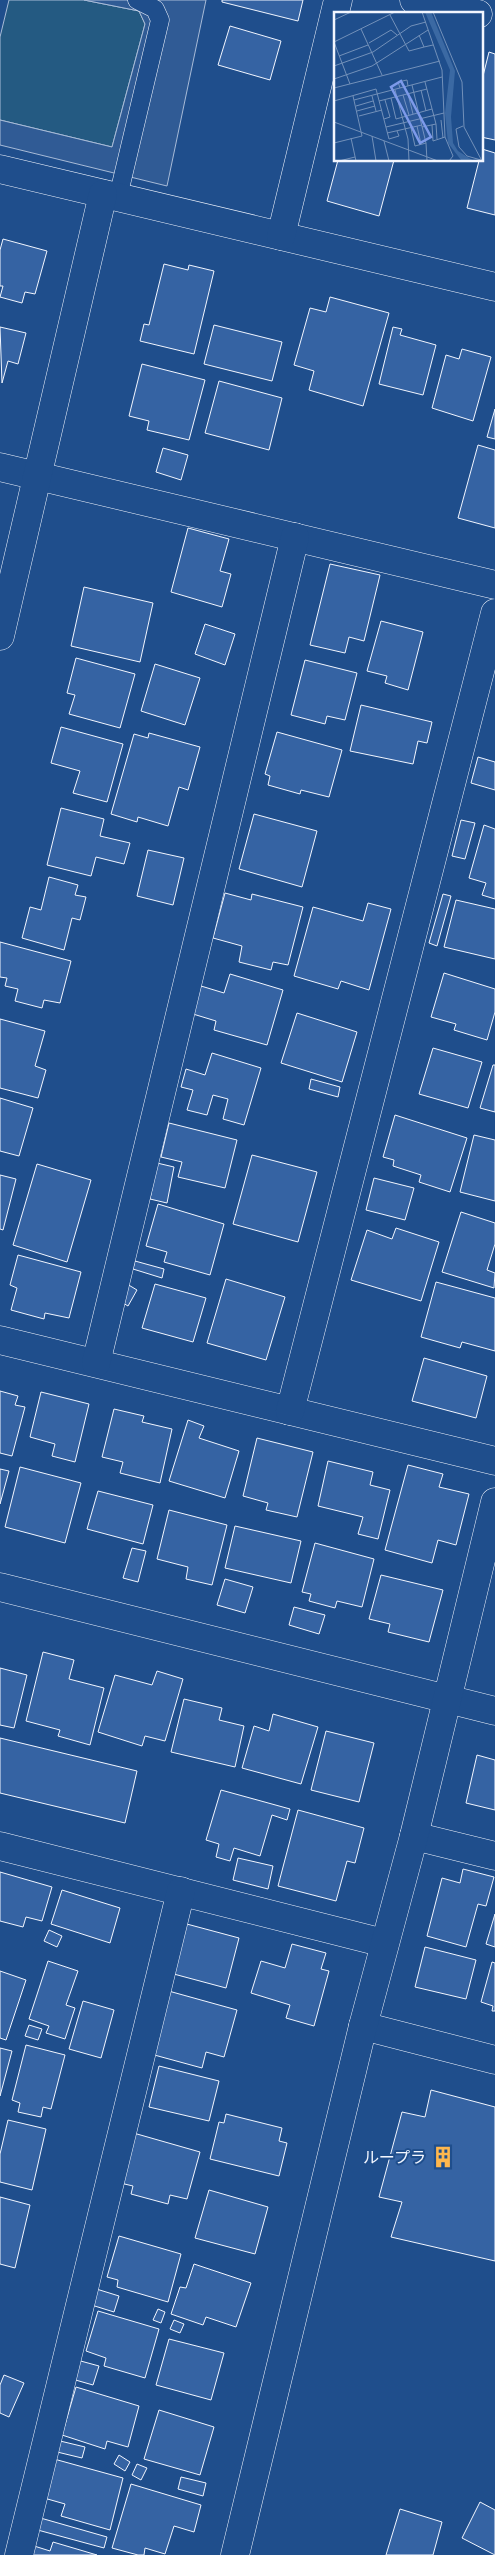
<svg xmlns="http://www.w3.org/2000/svg" width="495" height="2555" font-family="'Archivo Narrow','Noto Sans JP',sans-serif">
	<style>
		.green { fill: #245a82; stroke: #a8bbd7 }
		.parking { fill: #305b95; stroke: #a8bbd7 }
		.building { fill: #3563a3; stroke: #f2f6ff }
		.lines { fill: none; stroke-linecap: round; stroke-linejoin: round }
		.lane-casing { stroke: #f2f6ff; stroke-width: 19 }
		.street-casing { stroke: #f2f6ff; stroke-width: 29 }
		.secondary-casing { stroke: #f2f6ff; stroke-width: 29 }
		.lane { stroke: #1f4e8c; stroke-width: 18 }
		.street { stroke: #1f4e8c; stroke-width: 28 }
		.secondary { stroke: #1f4e8c; stroke-width: 28 }
		.labels { text-anchor: middle; dominant-baseline: central; stroke-width: 4; stroke-linejoin: round; paint-order: stroke }
		.poi-label { font-size: 16px; fill: #f2f6ff; stroke: #1f4e8c; text-anchor: end }
		.inset-road { fill: none; stroke: #7391ba; stroke-width: 1 }
		.view { fill: #7d9aea; fill-opacity: 0.15; stroke: #7d9aea; stroke-width: 2.5 }
		.inset-edge { fill: none; stroke: #f2f6ff; stroke-width: 2.5 }
	</style>
	<rect width="100%" height="100%" fill="#1f4e8c"/>
	<polygon class="green" points="9,0 84,0 139,11 145,24 112,147 0,120 0,37"/>
	<polygon class="parking" points="84,0 206,0 167,186 0,145 0,120 112,147 145,24 139,11"/>
	<g class="building">
		<polygon points="222,0 303,0 298,21 222,2"/>
		<polygon points="230,26 281,41 270,80 218,65"/>
		<polygon points="489,52 495,54 495,140 481,137 481,84"/>
		<polygon points="482,149 495,153 495,215 467,208"/>
		<polygon points="338,160 394,160 379,216 327,201"/>
		<polygon points="3,239 47,251 35,294 25,292 22,303 0,297 3,286 0,286 0,250"/>
		<polygon points="164,264 188,270 189,265 214,271 194,354 140,341 144,324 149,325"/>
		<polygon points="330,297 389,313 363,406 309,390 314,371 294,365 310,308 326,312"/>
		<polygon points="214,325 282,342 272,381 204,364"/>
		<polygon points="0,327 26,333 18,364 8,361 2,383"/>
		<polygon points="393,327 402,329 400,335 436,345 423,395 379,384"/>
		<polygon points="462,349 491,357 473,421 432,408 446,355 459,359"/>
		<polygon points="142,364 205,380 189,440 147,430 149,421 129,416"/>
		<polygon points="219,381 282,398 269,450 205,433"/>
		<polygon points="495,409 495,439 487,437"/>
		<polygon points="478,445 495,450 495,528 458,518"/>
		<polygon points="163,448 188,455 181,480 156,472"/>
		<polygon points="188,528 229,539 220,571 231,574 222,607 171,592"/>
		<polygon points="330,564 380,575 364,641 349,637 345,653 310,645"/>
		<polygon points="84,587 153,603 140,662 71,646"/>
		<polygon points="381,621 423,632 408,690 385,683 387,676 367,671"/>
		<polygon points="205,624 235,634 225,665 195,654"/>
		<polygon points="76,658 135,674 120,728 69,714 75,695 67,693"/>
		<polygon points="305,660 357,673 345,720 327,716 325,724 291,715"/>
		<polygon points="155,664 200,678 185,725 141,711"/>
		<polygon points="361,705 432,722 427,743 418,741 413,764 350,751"/>
		<polygon points="61,727 123,744 107,802 73,793 80,771 51,763"/>
		<polygon points="277,732 342,750 329,797 301,790 300,794 268,785 270,776 265,774"/>
		<polygon points="149,733 200,747 188,790 179,787 168,826 138,817 137,822 111,814 134,734 148,738"/>
		<polygon points="478,757 495,762 495,790 471,783"/>
		<polygon points="61,808 104,819 100,836 130,843 124,864 96,857 91,876 47,865"/>
		<polygon points="254,814 317,831 302,887 239,869"/>
		<polygon points="461,820 475,823 465,859 452,856"/>
		<polygon points="484,825 495,829 495,899 482,895 486,883 469,878"/>
		<polygon points="148,850 184,858 173,905 137,896"/>
		<polygon points="49,877 78,885 75,895 86,897 80,920 72,918 64,950 22,938 30,907 41,910"/>
		<polygon points="225,893 251,900 252,894 303,907 288,965 273,962 271,970 239,962 242,946 213,938"/>
		<polygon points="443,894 451,896 437,946 429,943"/>
		<polygon points="456,900 495,909 495,959 444,947"/>
		<polygon points="368,903 391,909 369,990 341,981 338,989 294,976 313,907 363,921"/>
		<polygon points="0,942 71,961 60,1003 44,1000 42,1008 15,1001 18,989 5,986 7,978 0,977"/>
		<polygon points="444,973 495,989 495,1012 487,1040 454,1030 456,1024 431,1017"/>
		<polygon points="230,974 283,990 267,1045 214,1030 216,1021 193,1014 201,986 224,993"/>
		<polygon points="297,1013 357,1032 342,1082 281,1063"/>
		<polygon points="0,1019 45,1031 35,1066 46,1070 38,1098 0,1088"/>
		<polygon points="433,1048 482,1062 468,1108 419,1094"/>
		<polygon points="212,1053 261,1068 244,1125 223,1119 228,1099 213,1095 207,1115 187,1110 193,1090 181,1087 186,1069 205,1075"/>
		<polygon points="493,1065 495,1065 495,1112 480,1108"/>
		<polygon points="311,1079 340,1087 338,1097 309,1089"/>
		<polygon points="0,1098 33,1108 19,1156 0,1151"/>
		<polygon points="395,1115 467,1138 450,1192 419,1182 421,1175 393,1166 394,1160 383,1157"/>
		<polygon points="169,1123 237,1140 225,1188 178,1177 182,1162 161,1157"/>
		<polygon points="474,1135 495,1140 495,1201 460,1192"/>
		<polygon points="252,1155 317,1172 298,1242 233,1224"/>
		<polygon points="157,1163 174,1167 167,1203 150,1199"/>
		<polygon points="37,1164 91,1180 67,1262 13,1245"/>
		<polygon points="0,1175 16,1179 3,1230 0,1229"/>
		<polygon points="374,1178 414,1188 405,1220 366,1210"/>
		<polygon points="158,1204 224,1224 210,1275 164,1262 167,1252 146,1246"/>
		<polygon points="461,1212 495,1223 495,1244 487,1270 495,1273 494,1288 442,1272"/>
		<polygon points="396,1228 439,1242 421,1301 351,1280 367,1230 392,1239"/>
		<polygon points="18,1255 81,1272 69,1318 45,1313 44,1319 11,1310 17,1288 10,1285"/>
		<polygon points="135,1261 164,1269 162,1278 133,1269"/>
		<polygon points="226,1279 285,1297 266,1360 207,1343"/>
		<polygon points="436,1282 495,1298 495,1351 462,1342 460,1348 421,1337"/>
		<polygon points="127,1284 137,1290 128,1306 118,1300"/>
		<polygon points="155,1284 206,1298 193,1342 142,1328"/>
		<polygon points="424,1358 487,1376 476,1418 412,1401"/>
		<polygon points="0,1391 18,1396 15,1405 25,1407 12,1456 0,1453"/>
		<polygon points="41,1392 89,1404 75,1462 52,1456 55,1444 30,1437"/>
		<polygon points="114,1409 144,1416 142,1422 172,1429 160,1483 120,1473 123,1462 102,1457"/>
		<polygon points="188,1420 204,1426 199,1438 239,1451 225,1498 169,1481"/>
		<polygon points="257,1438 313,1452 297,1517 266,1510 268,1503 243,1496"/>
		<polygon points="328,1461 373,1472 370,1485 390,1490 378,1539 358,1534 363,1517 318,1506"/>
		<polygon points="408,1465 443,1474 439,1487 469,1494 456,1545 438,1540 432,1563 385,1550"/>
		<polygon points="20,1467 81,1483 65,1543 5,1527"/>
		<polygon points="0,1469 9,1471 0,1504"/>
		<polygon points="98,1491 153,1505 143,1544 87,1529"/>
		<polygon points="169,1510 227,1525 212,1585 186,1579 188,1567 157,1559"/>
		<polygon points="235,1526 301,1541 291,1583 225,1568"/>
		<polygon points="315,1543 374,1559 362,1607 337,1601 335,1608 309,1601 311,1594 302,1592"/>
		<polygon points="132,1548 146,1551 138,1582 123,1578"/>
		<polygon points="381,1575 443,1590 429,1642 388,1632 390,1624 369,1619"/>
		<polygon points="225,1579 253,1587 245,1613 217,1605"/>
		<polygon points="294,1607 325,1615 319,1634 289,1625"/>
		<polygon points="43,1652 74,1660 69,1679 104,1688 90,1745 58,1736 60,1730 26,1721"/>
		<polygon points="0,1668 27,1675 14,1728 0,1725"/>
		<polygon points="157,1671 183,1679 165,1741 145,1736 142,1746 98,1732 115,1675 152,1685"/>
		<polygon points="184,1699 222,1708 219,1720 244,1726 235,1767 171,1752"/>
		<polygon points="273,1714 318,1727 301,1784 242,1768 254,1726 269,1731"/>
		<polygon points="326,1731 374,1743 359,1802 311,1790"/>
		<polygon points="0,1738 137,1771 125,1823 0,1793"/>
		<polygon points="477,1755 495,1760 495,1810 466,1803"/>
		<polygon points="221,1790 290,1809 287,1820 272,1815 260,1856 234,1848 230,1861 216,1857 219,1844 206,1840"/>
		<polygon points="298,1810 364,1828 355,1863 347,1861 336,1901 278,1886"/>
		<polygon points="238,1858 273,1866 268,1889 233,1880"/>
		<polygon points="463,1869 494,1877 486,1906 478,1904 466,1947 427,1936 442,1878 460,1883"/>
		<polygon points="0,1872 52,1887 42,1921 26,1917 23,1927 0,1921"/>
		<polygon points="62,1890 120,1908 110,1943 51,1924"/>
		<polygon points="495,1914 495,1947 486,1944"/>
		<polygon points="183,1923 239,1938 226,1988 170,1973"/>
		<polygon points="49,1930 62,1936 57,1947 44,1941"/>
		<polygon points="292,1944 326,1953 321,1969 329,1971 314,2026 286,2018 290,2005 251,1993 261,1961 285,1968"/>
		<polygon points="425,1947 476,1960 466,1999 415,1987"/>
		<polygon points="48,1961 78,1971 66,2005 75,2008 65,2039 46,2033 49,2026 29,2019"/>
		<polygon points="492,1962 495,1963 495,2011 492,2011 493,2006 481,2002"/>
		<polygon points="0,1971 26,1980 6,2040 0,2038"/>
		<polygon points="165,1990 237,2010 224,2057 206,2052 202,2068 147,2053"/>
		<polygon points="83,2001 114,2010 101,2058 69,2049"/>
		<polygon points="29,2025 42,2029 38,2040 25,2036"/>
		<polygon points="26,2045 65,2055 51,2109 43,2107 41,2117 18,2112 20,2103 12,2100"/>
		<polygon points="0,2048 12,2051 0,2096"/>
		<polygon points="159,2066 219,2081 209,2121 149,2107"/>
		<polygon points="431,2090 495,2107 495,2261 391,2237 402,2202 379,2197 402,2112 425,2117"/>
		<polygon points="226,2114 282,2128 279,2141 287,2143 279,2176 210,2159 219,2122 224,2123"/>
		<polygon points="8,2120 46,2129 32,2190 0,2182 0,2154"/>
		<polygon points="130,2132 200,2152 187,2199 170,2195 168,2204 131,2194 133,2186 116,2182"/>
		<polygon points="209,2190 268,2207 255,2254 195,2238"/>
		<polygon points="0,2197 30,2205 15,2268 0,2264"/>
		<polygon points="119,2236 181,2254 168,2302 117,2287 118,2280 107,2277"/>
		<polygon points="194,2264 251,2283 236,2327 206,2317 203,2325 171,2314 180,2287 186,2288"/>
		<polygon points="90,2287 119,2296 114,2312 85,2303"/>
		<polygon points="158,2309 165,2312 161,2323 153,2320"/>
		<polygon points="98,2311 159,2329 145,2378 104,2366 106,2358 86,2351"/>
		<polygon points="174,2320 184,2324 180,2333 170,2329"/>
		<polygon points="169,2339 224,2353 211,2400 156,2385"/>
		<polygon points="77,2360 99,2366 93,2385 72,2379"/>
		<polygon points="4,2375 24,2383 9,2417 0,2413 0,2385"/>
		<polygon points="76,2387 139,2406 128,2447 107,2441 105,2449 62,2435"/>
		<polygon points="159,2410 214,2427 200,2475 144,2459"/>
		<polygon points="56,2440 85,2447 82,2458 53,2451"/>
		<polygon points="119,2455 130,2462 125,2471 114,2464"/>
		<polygon points="54,2459 123,2478 110,2530 61,2516 65,2504 44,2498"/>
		<polygon points="137,2464 147,2468 141,2480 132,2475"/>
		<polygon points="181,2477 206,2483 203,2496 178,2489"/>
		<polygon points="131,2484 201,2505 194,2532 174,2526 165,2554 145,2548 144,2555 138,2555 112,2548"/>
		<polygon points="480,2502 495,2510 495,2555 462,2538"/>
		<polygon points="400,2509 442,2522 433,2555 386,2555"/>
		<polygon points="37,2517 107,2537 104,2548 34,2529"/>
		<polygon points="53,2542 97,2555 28,2555 31,2545 50,2551"/>
	</g>
	<g class="lines">
		<g class="lane-casing">
			<polyline id="lane" points="118,197 160,20 155,9 137,0"/>
		</g>
		<g class="street-casing">
			<g id="street">
				<polyline points="414,0 478,14"/>
				<polyline points="0,169 495,287"/>
				<polyline points="281,236 338,0"/>
				<polyline points="0,467 495,585"/>
				<polyline points="0,1340 495,1461"/>
				<polyline points="96,1363 295,537"/>
				<polyline points="290,1411 495,613"/>
				<polyline points="414,1836 495,1856"/>
				<polyline points="0,1846 384,1943"/>
				<polyline points="363,2026 495,2060"/>
				<polyline points="19,2555 181,1891"/>
			</g>
		</g>
		<g class="secondary-casing">
			<g id="secondary">
				<polyline points="0,636 103,194"/>
				<polyline points="0,1587 495,1711"/>
				<polyline points="235,2555 363,2026 414,1836 495,1502"/>
			</g>
		</g>
		<use href="#lane" class="lane"/>
		<use href="#street" class="street"/>
		<use href="#secondary" class="secondary"/>
	</g>
	<defs>
		<g id="building-bare" transform="scale(1.725)"><path d="M-4-6H4V6H1V3H-1V6H-4ZM-2.5-4.3h1.7v1.8h-1.7ZM.8-4.3h1.7v1.8H.8ZM-2.5-1h1.7V.8h-1.7ZM.8-1h1.7V.8H.8Z" fill="#ffb74d" stroke="#1f4e8c" stroke-width="2.5" paint-order="stroke"/></g>
	</defs>
	<g fill-rule="evenodd">
		<use href="#building-bare" x="443" y="2157"/>
	</g>
	<g class="labels">
		<g class="poi-label">
			<text x="426" y="2157">ループラ</text>
		</g>
	</g>
	<g transform="translate(334 12)">
		<rect width="149" height="149" fill="#1f4e8c"/>
		<path d="M91,0H97L121,59L117,105L119,131L124,139L140,149L127,148L114,131L111,101L116,58Z" fill="#3b69a3"/>
		<path class="inset-road" d="M88,0L108,58L111,125L119,144L115,149M99,0L128,70L130,115L148,149M56,3L75,39L90,35M0,8L17,0M27,17L48,63M85,23L90,35L99,33M0,30L16,72M0,30L61,0M35,31L57,18L63,23M5,44L34,33M0,54L39,40L77,14L92,10M0,67L38,54L94,18M91,70L102,112M78,73L92,131L93,149M0,76L106,49M66,76L64,70L73,68L74,74M61,78L74,127L75,149M87,78L92,99M74,82L79,102M69,83L75,103M38,84L42,99M57,86L62,107L98,97M20,88L108,65M0,89L42,77L55,127L65,124L63,119M45,89L93,77M22,94L39,89M23,99L41,94M25,104L48,98M50,107L56,105L51,88M107,108L109,126M0,110L104,149M98,113L99,129L111,125M83,114L87,132M129,114L122,117L125,135L133,144L147,148M52,115L110,101M88,115L102,112L103,127M77,116L81,134L92,131M53,121L88,113M38,124L42,149M17,126L22,149M50,129L55,149M0,131L28,124L19,84M5,149L21,145"/>
		<path class="view" d="M67,69L97,125L86,131L57,75Z"/>
		<rect width="149" height="149" class="inset-edge"/>
	</g>
</svg>
